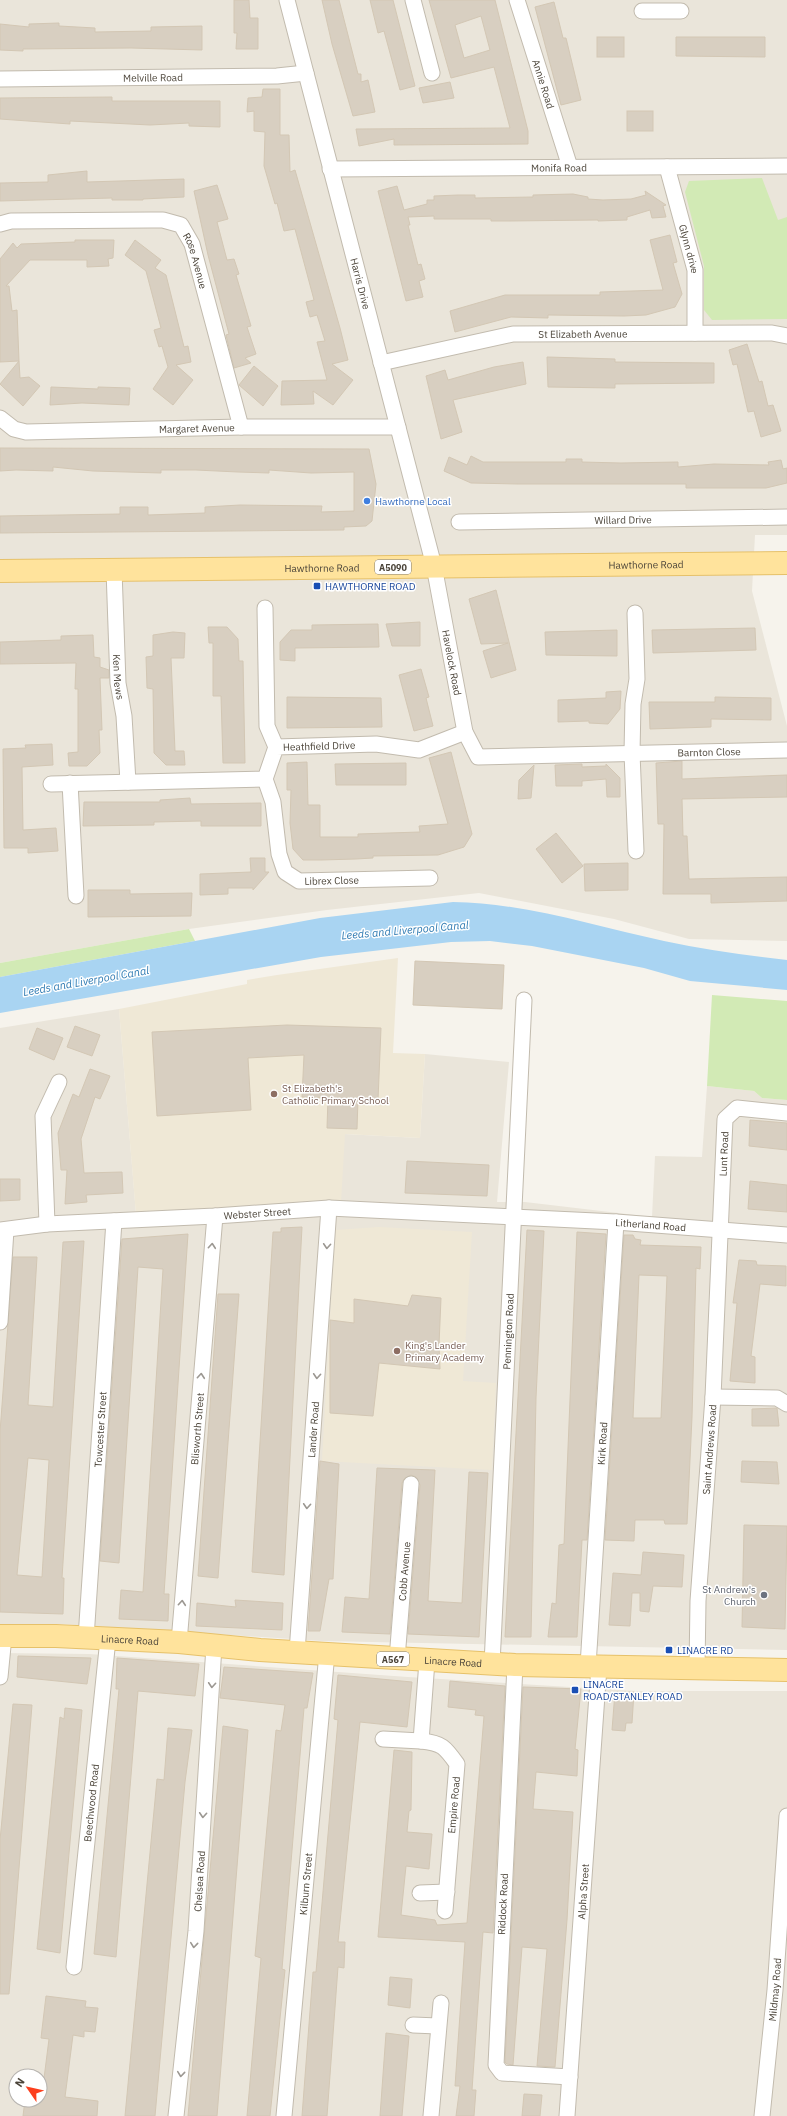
<svg xmlns="http://www.w3.org/2000/svg" width="787" height="2116" font-family="'IBM Plex Sans',sans-serif">
	<style>
		.residential { fill: #eae5da; fill-rule: evenodd }
		.education { fill: #efe8d6 }
		.green { fill: #d2eab5 }
		.water { fill: #a9d4f2 }
		.building { fill: #d8cfc1; stroke: #d3c7b4; fill-rule: evenodd }
		.lines { fill: none; stroke-linecap: round; stroke-linejoin: round }
		.minor-casing { stroke: #c2bbae; stroke-width: 17 }
		.primary-casing { stroke: #e6c16a; stroke-width: 24 }
		.minor { stroke: #fff; stroke-width: 15 }
		.primary { stroke: #ffe39c; stroke-width: 22 }
		.oneway { stroke: #9c9892 }
		.shop-dot { fill: #3f7fe0; stroke: #fff; stroke-width: 1.5 }
		.transit-dot { fill: #1a4fb4; stroke: #fff; stroke-width: 1.5 }
		.education-dot { fill: #8d6e63; stroke: #fff; stroke-width: 1.5 }
		.worship-dot { fill: #6b7280; stroke: #fff; stroke-width: 1.5 }
		.labels { text-anchor: middle; dominant-baseline: central; stroke-width: 3; stroke-linejoin: round; paint-order: stroke }
		.shield { fill: #fff; stroke: #817c74; stroke-width: 1 }
		.shield-label { font-size: 9px; font-weight: bold; fill: #4b4439 }
		.street-label { font-size: 10px; fill: #4b4439; stroke: #fff }
		.shop-label { font-size: 10px; fill: #366cbe; stroke: #fff; text-anchor: start }
		.transit-label { font-size: 10px; fill: #164399; stroke: #fff; text-anchor: start }
		.education-label { font-size: 10px; fill: #785e54; stroke: #fff; text-anchor: start }
		.worship-label { font-size: 10px; fill: #5b616d; stroke: #fff; text-anchor: end }
		.water-label { font-size: 11px; font-style: italic; fill: #2e7ab2; stroke: #fff }
	</style>
	<rect width="100%" height="100%" fill="#f6f3ec"/>
	<g class="residential">
		<polygon points="0,0 787,0 787,535 755,535 752,591 787,726 787,941 689,939 614,919 479,893 327,910 189,929 0,963"/>
		<polygon points="119,1009 136,1214 344,1134 420,1138 425,1054 509,1062 497,1202 525,1202 652,1217 655,1156 702,1157 707,1086 754,1091 762,1098 787,1100 787,1650 322,1641 62,1624 0,1624 0,1028"/>
		<path d="M0,1653L89,1654L408,1677L636,1691H787V2116H0ZM16,2076H40V2100H16Z"/>
	</g>
	<g class="education">
		<polygon points="398,958 393,1053 425,1054 420,1138 345,1134 341,1202 136,1215 119,1009 247,984 247,980 277,975"/>
		<polygon points="379,1227 472,1232 463,1381 496,1383 492,1470 322,1461 335,1230"/>
	</g>
	<g class="green">
		<polygon points="762,178 778,220 787,217 787,319 712,320 704,310 704,266 685,192 689,181"/>
		<polygon points="189,929 195,941 0,977 0,963"/>
		<polygon points="712,995 787,1001 787,1100 762,1098 754,1091 707,1086"/>
	</g>
	<path class="water" d="M453,902C525,903 594,926 664,941C705,950 746,955 787,960V990L690,981L644,968L532,946L490,941L451,942L321,957L0,1013V977L320,918Z"/>
	<g class="building">
		<polygon points="234,0 249,0 250,18 258,18 258,49 236,49 237,33 234,33"/>
		<polygon points="322,0 339,0 358,74 361,74 361,82 368,80 375,112 353,116 332,44"/>
		<polygon points="370,0 393,0 415,86 400,90 384,31 378,33"/>
		<path d="M429,0H495L528,131V144L394,145V139L359,146L356,129L510,128L494,67L451,78ZM481,16L490,50L464,58L455,25Z"/>
		<polygon points="554,2 563,38 566,38 581,100 561,105 535,7"/>
		<polygon points="59,23 59,26 95,28 95,32 151,31 151,27 202,26 202,50 131,48 23,49 23,51 0,50 0,24 29,27 29,24"/>
		<rect x="597" y="37" width="27" height="20"/>
		<polygon points="676,37 765,37 765,57 676,56"/>
		<polygon points="450,82 454,98 423,103 419,88"/>
		<polygon points="263,89 280,89 280,135 289,135 290,172 295,170 340,328 348,360 332,364 353,380 333,405 313,391 314,404 281,405 282,381 327,380 317,342 325,341 317,315 310,317 306,302 314,300 295,229 284,231 277,203 275,204 264,166 265,132 254,131 254,111 247,112 248,98 262,97"/>
		<polygon points="112,97 112,101 220,101 220,127 189,126 189,123 150,125 70,121 70,124 0,119 0,98"/>
		<rect x="627" y="111" width="26" height="20"/>
		<polygon points="87,171 87,182 184,179 184,197 143,199 143,200 112,200 112,198 0,201 0,183 48,182 48,175"/>
		<polygon points="217,185 228,219 217,222 227,260 234,259 239,274 236,275 251,326 247,327 256,354 245,358 251,363 234,368 226,335 229,334 208,255 194,191"/>
		<polygon points="397,186 404,210 427,204 427,200 434,200 434,196 458,195 475,195 475,198 533,197 533,195 573,194 588,197 588,199 603,200 631,199 646,195 645,191 666,205 663,206 666,217 652,218 650,210 627,217 627,220 598,221 598,220 509,221 491,221 491,219 434,219 434,216 408,217 410,225 408,225 418,265 421,264 425,279 419,281 423,297 406,301 378,191"/>
		<polygon points="670,235 677,262 673,263 682,294 675,307 646,315 624,316 548,315 548,318 511,317 455,332 450,311 505,295 600,295 600,292 663,290 650,240"/>
		<polygon points="75,240 114,240 113,258 108,259 109,266 87,267 87,260 30,260 6,286 9,286 12,311 17,310 19,361 0,362 0,259 13,243 17,248 21,244 75,242"/>
		<polygon points="135,240 161,260 155,268 166,275 184,347 188,346 191,362 176,365 193,380 173,405 153,389 168,367 162,346 159,347 154,330 161,328 146,271 125,255"/>
		<polygon points="747,344 759,382 762,381 768,406 773,405 781,431 761,437 754,411 748,412 737,364 733,365 729,350"/>
		<polygon points="547,357 615,359 615,362 714,363 714,383 615,384 615,388 548,387"/>
		<polygon points="19,361 20,378 29,377 40,386 23,406 0,384"/>
		<polygon points="523,362 526,384 453,400 462,432 441,439 426,376 445,370 448,380 494,367"/>
		<polygon points="254,366 278,386 263,406 239,385"/>
		<polygon points="51,387 98,389 98,387 130,388 129,405 82,403 50,405"/>
		<polygon points="0,448 369,449 376,484 372,521 366,526 344,527 344,530 0,533 0,516 120,514 120,507 148,507 148,515 205,513 205,507 240,505 322,506 321,512 354,511 354,472 311,473 269,470 269,473 238,472 196,470 161,470 161,473 93,471 53,467 53,471 16,470 0,471"/>
		<polygon points="471,456 483,462 566,462 566,459 582,459 582,462 621,463 678,462 678,467 714,464 769,465 768,462 781,460 783,469 787,468 787,483 766,488 686,488 686,484 518,484 471,483 444,471 449,457 467,465"/>
		<polygon points="496,590 516,670 491,678 483,651 508,643 481,644 469,599"/>
		<polygon points="420,622 420,646 392,646 386,624"/>
		<polygon points="378,624 379,647 295,648 295,661 280,660 280,642 291,630 312,630 312,625"/>
		<polygon points="208,627 227,627 238,639 239,661 243,661 245,763 223,763 221,696 213,696 213,643 209,643"/>
		<polygon points="755,628 756,650 653,653 652,630"/>
		<polygon points="617,630 617,656 546,655 545,632"/>
		<polygon points="173,632 185,633 184,658 171,658 175,751 184,751 185,765 166,765 154,753 153,689 147,688 146,657 153,656 153,635"/>
		<polygon points="93,635 94,657 100,658 100,667 109,670 109,678 100,678 102,730 99,730 100,753 87,766 69,766 68,753 78,752 78,689 75,689 76,663 0,664 0,642 61,640 61,636"/>
		<polygon points="421,669 429,697 426,698 433,726 414,731 399,675"/>
		<polygon points="621,691 620,709 608,724 589,723 589,721 558,722 558,700 606,698 606,692"/>
		<polygon points="287,697 381,698 382,727 287,728"/>
		<polygon points="715,697 771,698 771,720 711,719 711,727 650,729 649,702 715,702"/>
		<polygon points="52,744 53,765 22,767 23,830 56,828 58,851 28,853 28,848 4,848 3,749 26,748 25,745"/>
		<polygon points="451,752 472,834 464,847 438,855 373,856 373,858 356,859 321,860 303,860 293,849 290,823 291,790 287,790 287,763 307,762 308,805 320,805 320,837 358,837 358,834 420,832 419,826 448,824 429,758"/>
		<polygon points="682,761 682,779 787,775 787,797 682,799 683,836 687,836 689,879 787,877 787,901 711,903 711,894 663,894 664,824 658,824 656,763"/>
		<polygon points="406,763 406,785 336,785 335,764"/>
		<polygon points="582,764 582,767 606,766 606,764 620,778 620,797 607,797 606,779 582,781 582,786 556,786 555,765"/>
		<polygon points="534,765 531,798 518,799 519,780"/>
		<polygon points="190,798 191,804 261,803 261,826 201,826 201,821 154,822 154,825 83,826 84,802 160,802 160,800"/>
		<polygon points="556,833 583,866 562,883 536,849"/>
		<polygon points="250,858 265,858 265,872 269,872 253,890 253,888 228,888 228,894 200,895 200,874 251,872"/>
		<polygon points="628,863 628,890 585,891 584,864"/>
		<polygon points="88,890 130,890 130,894 192,893 191,916 88,917"/>
		<polygon points="415,961 504,965 502,1009 413,1005"/>
		<polygon points="287,1025 381,1028 378,1100 358,1099 357,1129 327,1128 328,1098 302,1097 304,1055 248,1058 251,1110 157,1116 152,1032"/>
		<polygon points="75,1026 100,1035 92,1056 67,1047"/>
		<polygon points="37,1028 63,1038 54,1060 29,1049"/>
		<polygon points="90,1069 110,1076 100,1099 95,1097 81,1139 84,1173 122,1172 123,1193 86,1195 87,1202 65,1204 67,1170 61,1170 58,1133 73,1094 79,1097"/>
		<polygon points="750,1120 787,1123 787,1150 749,1146"/>
		<polygon points="407,1161 489,1165 487,1196 405,1193"/>
		<polygon points="0,1179 20,1179 20,1200 0,1201"/>
		<polygon points="750,1181 787,1185 787,1212 748,1209"/>
		<polygon points="302,1227 284,1575 252,1572 273,1232 281,1232 281,1228"/>
		<polygon points="527,1230 544,1231 536,1398 531,1637 505,1637"/>
		<polygon points="577,1232 606,1234 587,1540 582,1540 577,1637 548,1637 552,1603 556,1604 559,1545 564,1544"/>
		<polygon points="188,1234 164,1594 169,1594 168,1621 119,1619 121,1590 143,1592 163,1269 138,1267 119,1563 100,1561 122,1239"/>
		<path d="M624,1235H633L635,1239L641,1240L640,1245L701,1247L700,1269L696,1268L692,1417L687,1524H665L664,1520H635L634,1541L605,1540ZM639,1275L667,1276L661,1418H633Z"/>
		<path d="M84,1241L62,1578H64L63,1614L0,1612V1432L13,1257H37L28,1405L53,1407L63,1242ZM28,1458L49,1460L42,1577L17,1575Z"/>
		<polygon points="739,1260 756,1261 757,1265 786,1266 786,1286 760,1284 751,1356 755,1357 755,1383 730,1381 737,1303 733,1303"/>
		<polygon points="218,1294 239,1294 218,1578 198,1576"/>
		<polygon points="412,1295 441,1298 439,1345 440,1369 379,1363 373,1416 330,1413 330,1320 354,1323 354,1299 408,1306"/>
		<polygon points="777,1408 779,1426 752,1426 752,1409"/>
		<polygon points="320,1461 339,1464 333,1579 329,1579 320,1631 308,1631"/>
		<polygon points="742,1461 777,1462 779,1484 741,1482"/>
		<polygon points="377,1468 435,1470 428,1601 462,1603 469,1472 488,1473 479,1637 408,1634 420,1485 416,1477 411,1475 404,1479 402,1483 390,1634 342,1632 345,1597 369,1599"/>
		<polygon points="744,1525 787,1526 785,1629 742,1627"/>
		<polygon points="643,1552 684,1555 682,1587 653,1586 649,1612 640,1611 640,1593 632,1593 630,1626 609,1625 613,1573 641,1575"/>
		<polygon points="235,1600 283,1603 282,1630 196,1626 197,1603 236,1607"/>
		<polygon points="18,1656 91,1658 87,1684 17,1677"/>
		<polygon points="117,1658 199,1664 195,1696 138,1691 116,1957 94,1954 119,1689 116,1689"/>
		<polygon points="224,1667 313,1673 307,1708 304,1708 282,1969 285,1970 270,2116 247,2116 261,1958 255,1956 276,1730 281,1731 285,1705 220,1698"/>
		<polygon points="338,1675 412,1682 407,1727 360,1722 338,1942 345,1942 344,1968 338,1967 327,2116 302,2116 313,1972 316,1972 338,1720 334,1719"/>
		<polygon points="450,1681 505,1686 493,1933 483,1932 472,2090 476,2090 474,2116 456,2116 460,2086 455,2086 465,1942 378,1937 394,1750 412,1752 411,1810 409,1811 407,1832 432,1834 429,1869 406,1866 401,1915 435,1920 437,1925 467,1923 484,1716 475,1715 476,1710 448,1707"/>
		<polygon points="523,1687 581,1689 575,1749 578,1750 577,1776 536,1772 533,1809 573,1812 567,1920 555,2067 537,2066 547,1949 522,1947 513,2065 507,2064 505,2062"/>
		<polygon points="615,1692 634,1692 632,1723 626,1723 625,1731 612,1730"/>
		<polygon points="13,1704 32,1705 9,1994 0,1994 0,1840"/>
		<polygon points="65,1708 82,1710 60,1953 37,1949 60,1717 64,1719"/>
		<polygon points="223,1726 248,1730 217,2116 188,2116"/>
		<polygon points="168,1728 192,1730 185,1782 155,2116 125,2116 157,1779 164,1780"/>
		<polygon points="390,1977 412,1979 410,2008 388,2005"/>
		<polygon points="46,1996 86,2001 85,2007 98,2008 95,2032 84,2031 84,2037 73,2035 65,2097 98,2101 97,2116 23,2116 25,2100 40,2100 40,2094 42,2094 49,2039 41,2038"/>
		<polygon points="386,2033 409,2036 402,2116 380,2116"/>
		<polygon points="524,2094 542,2095 540,2116 522,2116"/>
	</g>
	<g class="lines">
		<g class="minor-casing">
			<g id="minor">
				<path id="s1" d="M287,0L434,566L465,732L478,757L787,750"/>
				<polyline points="413,0 432,73"/>
				<path id="s2" d="M517,0L570,167"/>
				<polyline points="642,11 681,11"/>
				<path id="s3" d="M0,79L277,76L306,73"/>
				<path id="s4" d="M667,167L695,270V333"/>
				<path id="s5" d="M330,169L787,166"/>
				<path id="s6" d="M0,224L11,221L151,220H163L181,225L192,244L241,427"/>
				<path id="s7" d="M381,363L513,334L772,333L787,336"/>
				<path id="s8" d="M0,418L14,429L26,432L241,427H398"/>
				<path id="s9" d="M459,522L787,517"/>
				<path id="s10" d="M114,570L118,683L124,716L128,782"/>
				<polyline points="265,608 267,726 276,747"/>
				<polyline points="635,613 637,679 633,704 632,753 636,851"/>
				<path id="s11" d="M265,779L273,802L279,854L285,872L299,881L430,878"/>
				<polyline points="70,783 76,896"/>
				<path id="s12" d="M51,784L265,779L276,747L376,744L419,750L465,732"/>
				<polyline points="47,1224 43,1116 59,1082"/>
				<path id="s13" d="M0,1230L47,1224L215,1216L329,1208L616,1222L787,1235"/>
				<polyline points="0,1322 6,1230"/>
				<polyline points="713,1397 777,1398 787,1404"/>
				<path id="s14" d="M86,1638L114,1221"/>
				<path id="s15" d="M179,1642L215,1216"/>
				<path id="s16" d="M297,1652L329,1208"/>
				<path id="s17" d="M397,1659L411,1484"/>
				<path d="M427,1661L421,1741C442,1743 445,1747 457,1764L445,1911"/>
				<path id="s18" d="M492,1664L524,1000"/>
				<polyline points="515,1665 496,2065 502,2073 570,2077"/>
				<path id="s19" d="M588,1666L616,1222"/>
				<path id="s20" d="M697,1668L698,1601L713,1397L725,1119L737,1108L787,1113"/>
				<polyline points="0,1677 4,1636"/>
				<polyline points="383,1739 421,1741"/>
				<polyline points="420,1893 447,1892"/>
				<path id="s21" d="M74,1967L108,1639"/>
				<polyline points="413,2025 438,2026"/>
				<path id="s22" d="M176,2116L196,1931L214,1646"/>
				<path id="s23" d="M284,2116L327,1653"/>
				<polyline points="431,2116 441,2003"/>
				<path id="s24" d="M567,2116L599,1667"/>
				<path id="s25" d="M762,2116L775,1990L787,1816"/>
			</g>
		</g>
		<g class="primary-casing">
			<g id="primary">
				<path id="s26" d="M0,571L787,563"/>
				<path id="s27" d="M0,1636H56L179,1642L260,1650L515,1665L787,1670"/>
			</g>
		</g>
		<use href="#minor" class="minor"/>
		<use href="#primary" class="primary"/>
	</g>
	<defs><path id="oneway-chevron" d="M-2-3.5L2.5 0L-2 3.5" fill="none" stroke-width="1.6" stroke-linecap="round" stroke-linejoin="round"/></defs>
	<g class="oneway">
		<use href="#oneway-chevron" transform="translate(212 1246) rotate(-85)"/>
		<use href="#oneway-chevron" transform="translate(327 1246) rotate(94)"/>
		<use href="#oneway-chevron" transform="translate(201 1376) rotate(-85)"/>
		<use href="#oneway-chevron" transform="translate(317 1376) rotate(94)"/>
		<use href="#oneway-chevron" transform="translate(307 1506) rotate(94)"/>
		<use href="#oneway-chevron" transform="translate(182 1603) rotate(-85)"/>
		<use href="#oneway-chevron" transform="translate(212 1685) rotate(94)"/>
		<use href="#oneway-chevron" transform="translate(203 1815) rotate(94)"/>
		<use href="#oneway-chevron" transform="translate(194 1945) rotate(96)"/>
		<use href="#oneway-chevron" transform="translate(181 2074) rotate(96)"/>
	</g>
	<circle class="shop-dot" cx="367" cy="501" r="4"/>
	<g class="transit-dot">
		<rect x="313" y="582" width="8" height="8" rx="2"/>
		<rect x="665" y="1646" width="8" height="8" rx="2"/>
		<rect x="571" y="1686" width="8" height="8" rx="2"/>
	</g>
	<g class="education-dot">
		<circle cx="274" cy="1094" r="4"/>
		<circle cx="397" cy="1351" r="4"/>
	</g>
	<circle class="worship-dot" cx="764" cy="1595" r="4"/>
	<g class="labels">
		<g class="shield">
			<rect x="375" y="560" width="36" height="14" rx="3"/>
			<rect x="377" y="1652" width="32" height="14" rx="3"/>
		</g>
		<g class="shield-label">
			<text x="393" y="567">A5090</text>
			<text x="393" y="1659">A567</text>
		</g>
		<g class="street-label">
			<text stroke="none"><textPath href="#s3" startOffset="153">Melville Road</textPath></text>
			<text stroke="none"><textPath href="#s2" startOffset="88">Annie Road</textPath></text>
			<text stroke="none"><textPath href="#s5" startOffset="229">Monifa Road</textPath></text>
			<text stroke="none"><textPath href="#s4" startOffset="85">Glynn drive</textPath></text>
			<text stroke="none"><textPath href="#s6" startOffset="221">Rose Avenue</textPath></text>
			<text stroke="none"><textPath href="#s1" startOffset="293">Harris Drive</textPath></text>
			<text stroke="none"><textPath href="#s7" startOffset="205">St Elizabeth Avenue</textPath></text>
			<text stroke="none"><textPath href="#s8" startOffset="201">Margaret Avenue</textPath></text>
			<text stroke="none"><textPath href="#s9" startOffset="164">Willard Drive</textPath></text>
			<text stroke="none"><textPath href="#s26" startOffset="646">Hawthorne Road</textPath></text>
			<text stroke="none"><textPath href="#s26" startOffset="322">Hawthorne Road</textPath></text>
			<text stroke="none"><textPath href="#s1" startOffset="683">Havelock Road</textPath></text>
			<text stroke="none"><textPath href="#s10" startOffset="107">Ken Mews</textPath></text>
			<text stroke="none"><textPath href="#s12" startOffset="291">Heathfield Drive</textPath></text>
			<text stroke="none"><textPath href="#s1" startOffset="1013">Barnton Close</textPath></text>
			<text stroke="none"><textPath href="#s11" startOffset="145">Librex Close</textPath></text>
			<text stroke="none"><textPath href="#s20" startOffset="515">Lunt Road</textPath></text>
			<text stroke="none"><textPath href="#s13" startOffset="258">Webster Street</textPath></text>
			<text stroke="none"><textPath href="#s13" startOffset="652">Litherland Road</textPath></text>
			<text stroke="none"><textPath href="#s18" startOffset="333">Pennington Road</textPath></text>
			<text stroke="none"><textPath href="#s14" startOffset="209">Towcester Street</textPath></text>
			<text stroke="none"><textPath href="#s15" startOffset="214">Blisworth Street</textPath></text>
			<text stroke="none"><textPath href="#s16" startOffset="223">Lander Road</textPath></text>
			<text stroke="none"><textPath href="#s19" startOffset="223">Kirk Road</textPath></text>
			<text stroke="none"><textPath href="#s20" startOffset="219">Saint Andrews Road</textPath></text>
			<text stroke="none"><textPath href="#s17" startOffset="88">Cobb Avenue</textPath></text>
			<text stroke="none"><textPath href="#s27" startOffset="130">Linacre Road</textPath></text>
			<text stroke="none"><textPath href="#s27" startOffset="454">Linacre Road</textPath></text>
			<text stroke="none"><textPath href="#s21" startOffset="165">Beechwood Road</textPath></text>
			<text transform="translate(454 1805) rotate(-85)">Empire Road</text>
			<text stroke="none"><textPath href="#s22" startOffset="236">Chelsea Road</textPath></text>
			<text stroke="none"><textPath href="#s23" startOffset="233">Kilburn Street</textPath></text>
			<text stroke="none"><textPath href="#s24" startOffset="225">Alpha Street</textPath></text>
			<text transform="translate(503 1904) rotate(-87)">Riddock Road</text>
			<text stroke="none"><textPath href="#s25" startOffset="127">Mildmay Road</textPath></text>
		</g>
		<g class="shop-label">
			<text x="375" y="501">Hawthorne Local</text>
		</g>
		<g class="transit-label">
			<text x="325" y="586">HAWTHORNE ROAD</text>
			<text x="677" y="1650">LINACRE RD</text>
			<text x="583" y="1684">LINACRE<tspan x="583" dy="12">ROAD/STANLEY ROAD</tspan></text>
		</g>
		<g class="education-label">
			<text x="282" y="1088">St Elizabeth's<tspan x="282" dy="12">Catholic Primary School</tspan></text>
			<text x="405" y="1345">King's Lander<tspan x="405" dy="12">Primary Academy</tspan></text>
		</g>
		<g class="worship-label">
			<text x="756" y="1589">St Andrew's<tspan x="756" dy="12">Church</tspan></text>
		</g>
		<g class="water-label">
			<text transform="translate(405 930) rotate(-5)">Leeds and Liverpool Canal</text>
			<text transform="translate(86 981) rotate(-10)">Leeds and Liverpool Canal</text>
		</g>
	</g>
	<g transform="translate(28 2088) rotate(304)"><circle r="19" fill="#ffffff" stroke="#b7b4b0"/>
	<path d="M0-3L7 15L0 10L-7 15Z" fill="#fc3f1d"/>
	<text y="-6" font-size="11" font-weight="bold" text-anchor="middle" fill="#4b4439">N</text>
	</g>
</svg>
